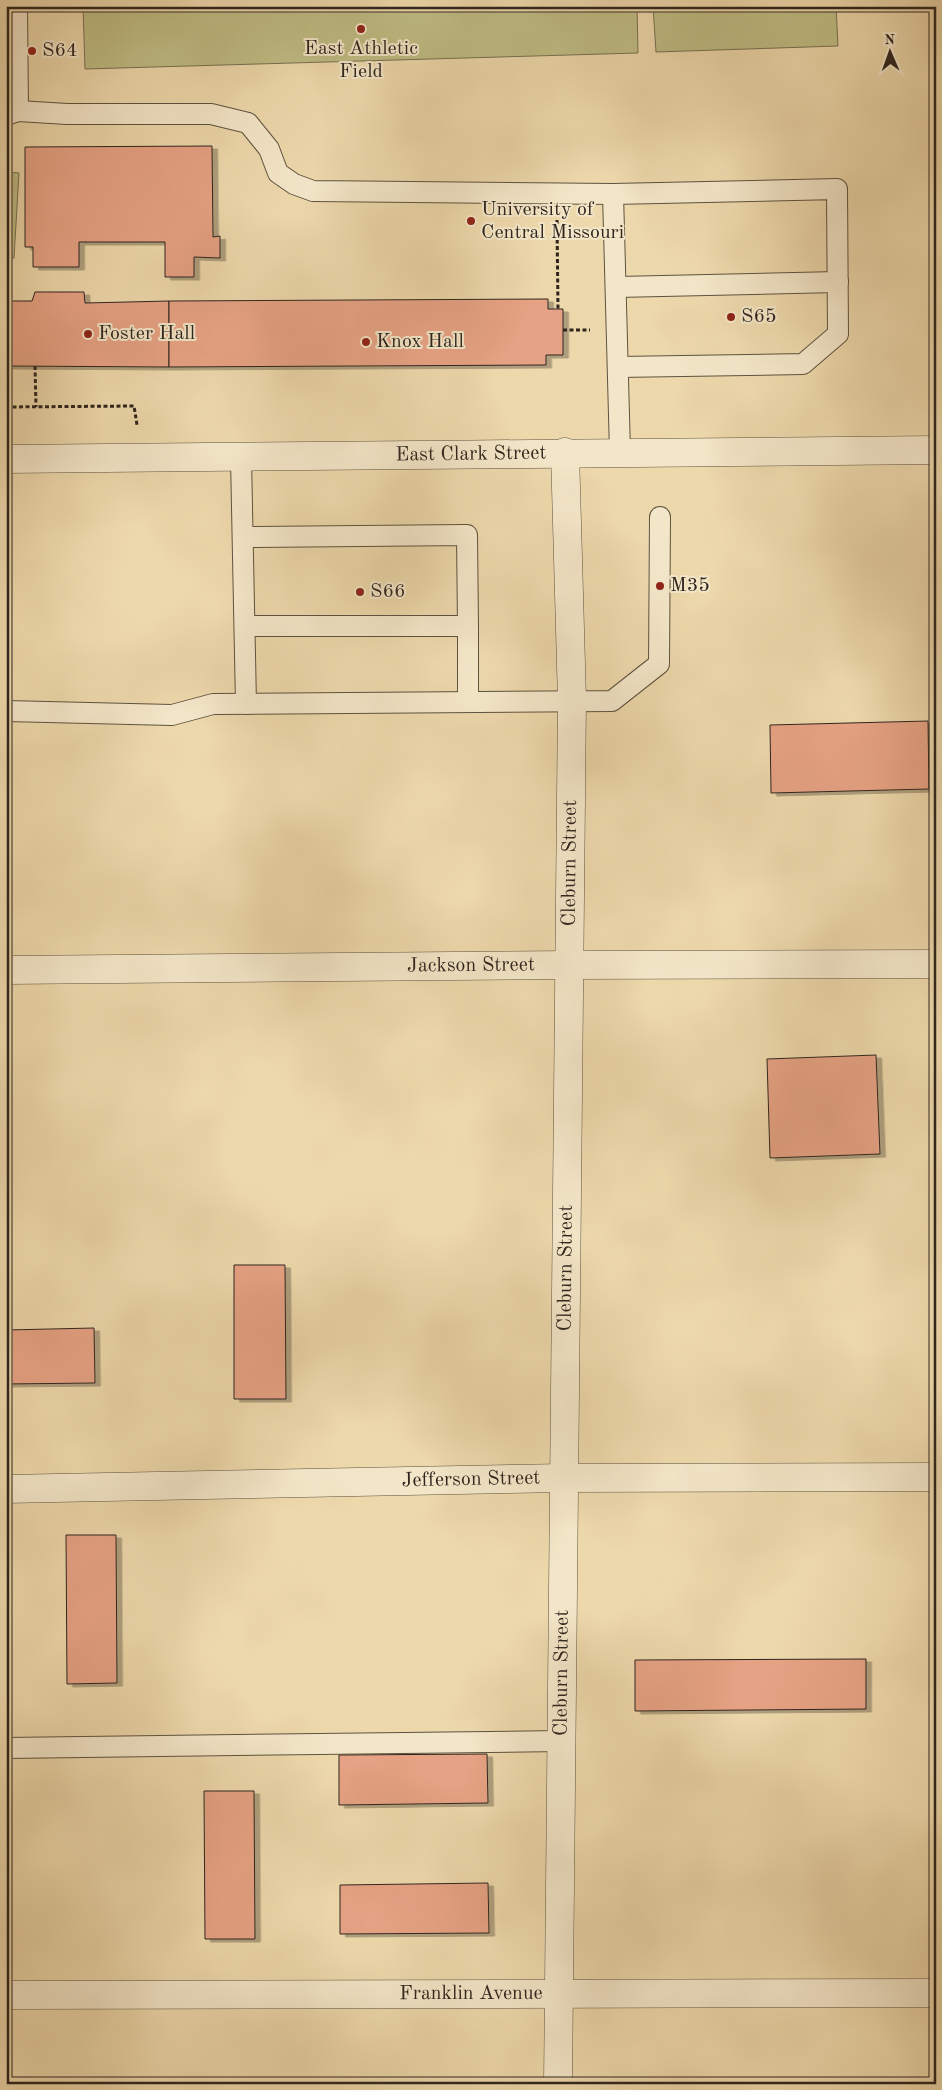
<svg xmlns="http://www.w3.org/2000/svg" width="942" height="2090" font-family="'Old Standard TT',serif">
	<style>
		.green { fill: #bfbc84; stroke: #777051 }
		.building { fill: #e6a284; stroke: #2f251e; filter: url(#shadow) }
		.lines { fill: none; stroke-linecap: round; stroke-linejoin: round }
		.service-casing { stroke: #5e5241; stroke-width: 22 }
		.minor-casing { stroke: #5e5241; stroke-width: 29 }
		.tertiary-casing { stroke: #5e5241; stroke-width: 29 }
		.path { stroke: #2f251e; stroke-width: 3; stroke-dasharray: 4 2.5; stroke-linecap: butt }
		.service { stroke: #f3e6c8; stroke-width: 20 }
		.minor { stroke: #f3e6c8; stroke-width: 28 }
		.tertiary { stroke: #f3e6c8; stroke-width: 28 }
		.poi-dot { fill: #8f2418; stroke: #f3e6c8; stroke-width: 2 }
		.labels { text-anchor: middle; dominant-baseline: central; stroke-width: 4; stroke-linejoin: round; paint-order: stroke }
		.poi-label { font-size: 20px; fill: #2f251e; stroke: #f3e6c8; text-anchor: start }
		.street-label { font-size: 20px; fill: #2f251e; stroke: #f3e6c8 }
	</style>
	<defs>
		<filter id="shadow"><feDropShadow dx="5.5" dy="3" stdDeviation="0" flood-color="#0004"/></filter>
	</defs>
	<rect width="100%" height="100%" fill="#edd8ab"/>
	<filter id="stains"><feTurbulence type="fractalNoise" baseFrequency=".004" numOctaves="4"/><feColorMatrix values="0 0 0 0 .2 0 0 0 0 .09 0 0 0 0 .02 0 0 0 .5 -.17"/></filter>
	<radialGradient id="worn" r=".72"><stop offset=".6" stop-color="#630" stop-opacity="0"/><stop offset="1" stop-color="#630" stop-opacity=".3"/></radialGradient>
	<g class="green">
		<polygon points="83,6 637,6 638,53 85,69"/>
		<polygon points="653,6 836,6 838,46 656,52"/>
		<polygon points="6,172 19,173 14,258 6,257"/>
	</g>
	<g class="building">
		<polygon points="212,146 213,237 220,236 220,258 194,257 194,277 165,277 165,242 79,242 79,267 33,267 33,247 25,247 25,147"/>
		<polygon points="35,292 84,292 85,303 169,301 169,367 6,366 6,301 32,301"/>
		<polygon points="548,299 548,309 563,309 563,355 546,355 546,365 169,367 169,301"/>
		<polygon points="928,721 929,789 771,793 770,725"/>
		<polygon points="876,1055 880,1154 770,1158 767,1059"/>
		<polygon points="234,1265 285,1265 286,1399 234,1399"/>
		<polygon points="94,1328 95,1383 6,1384 6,1330"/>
		<rect x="934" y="1336" width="2" height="82"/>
		<polygon points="66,1535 116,1535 117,1683 67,1684"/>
		<polygon points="866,1659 866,1709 635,1711 635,1660"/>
		<polygon points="487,1754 488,1803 339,1805 339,1755"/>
		<polygon points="204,1791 254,1791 255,1939 205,1939"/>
		<polygon points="488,1883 489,1933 340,1934 340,1885"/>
	</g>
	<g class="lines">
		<g class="service-casing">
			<g id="service">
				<polyline points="18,111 67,114 211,114 248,123 269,149 278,173 294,184 313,191 613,194 837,189 838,334 803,364 618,367"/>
				<polyline points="6,115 18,111 17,6"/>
				<polyline points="613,194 620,452"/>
				<polyline points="617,287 838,282"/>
				<polyline points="241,458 246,704"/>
				<polyline points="244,537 467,535 468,626 246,626"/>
				<polyline points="468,626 468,702"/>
				<polyline points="6,711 172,715 213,704 612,701 659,664 660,517"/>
				<polyline points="6,1748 561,1741"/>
			</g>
		</g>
		<g class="minor-casing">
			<g id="minor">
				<path id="s1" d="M6,970L569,965L936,964"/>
				<path id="s2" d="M6,1489L564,1478L936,1477"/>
				<path id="s3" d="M6,1995L936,1993"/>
				<path id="s4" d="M558,2084L572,700L565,452"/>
			</g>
		</g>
		<g class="tertiary-casing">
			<g id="tertiary">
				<path id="s5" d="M6,459C316,458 626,451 936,450"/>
			</g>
		</g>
		<g class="path">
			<polyline points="557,220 558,310"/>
			<polyline points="563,330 590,330"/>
			<polyline points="35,366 36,407"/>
			<polyline points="6,407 134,406 137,425"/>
		</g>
		<use href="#service" class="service"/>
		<use href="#minor" class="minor"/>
		<use href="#tertiary" class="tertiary"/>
	</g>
	<g class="poi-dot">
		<circle cx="361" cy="29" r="5"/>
		<circle cx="32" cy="51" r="5"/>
		<circle cx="471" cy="221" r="5"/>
		<circle cx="731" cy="317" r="5"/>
		<circle cx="88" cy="334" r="5"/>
		<circle cx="366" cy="342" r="5"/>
		<circle cx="660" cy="586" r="5"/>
		<circle cx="360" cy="592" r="5"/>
	</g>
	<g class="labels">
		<g class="poi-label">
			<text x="361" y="49" text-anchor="middle">East Athletic<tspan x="361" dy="23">Field</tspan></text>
			<text x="42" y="51">S64</text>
			<text x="481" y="210">University of<tspan x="481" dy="23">Central Missouri</tspan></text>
			<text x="741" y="317">S65</text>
			<text x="98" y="334">Foster Hall</text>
			<text x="376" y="342">Knox Hall</text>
			<text x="670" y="586">M35</text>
			<text x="370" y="592">S66</text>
		</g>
		<g class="street-label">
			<text stroke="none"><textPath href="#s5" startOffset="465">East Clark Street</textPath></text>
			<text stroke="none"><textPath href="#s4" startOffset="1221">Cleburn Street</textPath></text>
			<text stroke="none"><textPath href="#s1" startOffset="465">Jackson Street</textPath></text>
			<text stroke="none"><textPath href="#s4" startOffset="816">Cleburn Street</textPath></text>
			<text stroke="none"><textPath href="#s2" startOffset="465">Jefferson Street</textPath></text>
			<text stroke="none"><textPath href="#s4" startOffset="411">Cleburn Street</textPath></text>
			<text stroke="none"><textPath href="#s3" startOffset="465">Franklin Avenue</textPath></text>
		</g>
	</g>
	<rect width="942" height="2090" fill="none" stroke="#edd8ab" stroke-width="25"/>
	<rect x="8" y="8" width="927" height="2075" fill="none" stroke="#2f251e" stroke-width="2.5"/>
	<rect x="12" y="12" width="917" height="2065" fill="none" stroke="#2f251e"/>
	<g transform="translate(890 52) rotate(358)" stroke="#f3e6c8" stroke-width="4" paint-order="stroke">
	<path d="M0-4L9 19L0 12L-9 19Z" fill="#2f251e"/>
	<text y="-8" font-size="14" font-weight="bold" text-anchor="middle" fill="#2f251e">N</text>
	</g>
	<rect width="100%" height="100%" filter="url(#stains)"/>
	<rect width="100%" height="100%" fill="url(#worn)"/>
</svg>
